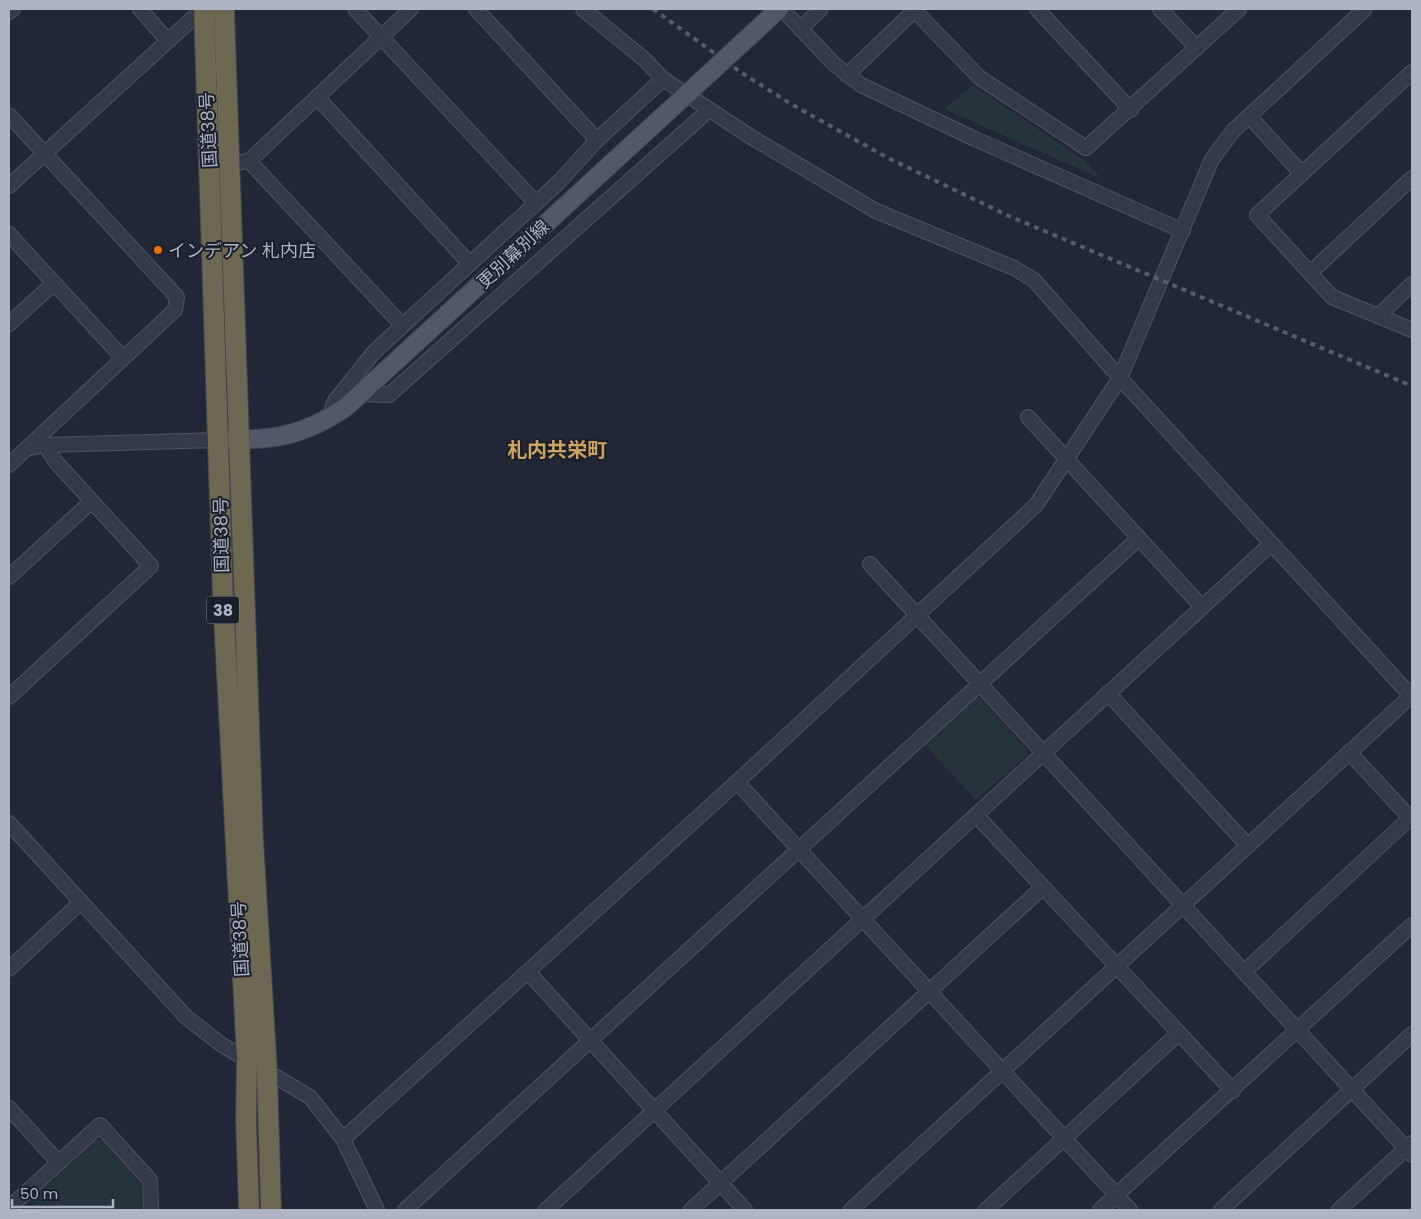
<svg xmlns="http://www.w3.org/2000/svg" width="1421" height="1219" font-family="Poppins,'Noto Sans JP',sans-serif">
	<style>
		.green { fill: #243439 }
		.lines { fill: none; stroke-linecap: round; stroke-linejoin: round }
		.minor-casing { stroke: #4f5463; stroke-width: 16 }
		.major-casing { stroke: #3e4351; stroke-width: 20 }
		.highway-casing { stroke: #3c414f; stroke-width: 22 }
		.minor { stroke: #353a48; stroke-width: 14 }
		.major { stroke: #535868; stroke-width: 18 }
		.highway { stroke: #6e6752; stroke-width: 20 }
		.rail { stroke: #575d6f; stroke-width: 4; stroke-dasharray: 5 5; stroke-linecap: butt }
		.major-bridge-casing { stroke: #3e4351; stroke-width: 20; stroke-linecap: butt }
		.major-bridge { stroke: #535868; stroke-width: 18 }
		.food-dot { fill: #e8710a; stroke: #1a1f2c; stroke-width: 2 }
		.labels { text-anchor: middle; dominant-baseline: central; stroke-width: 4; stroke-linejoin: round; paint-order: stroke }
		.shield { fill: #1a1f2c; stroke: #828796; stroke-width: 1 }
		.shield-label { font-size: 16px; font-weight: bold; fill: #afb4c4 }
		.street-label { font-size: 18px; fill: #afb4c4; stroke: #1a1f2c }
		.poi-label { font-size: 18px; fill: #afb4c4; stroke: #1a1f2c; text-anchor: start }
		.quarter-label { font-size: 20px; font-weight: bold; fill: #cfa360; stroke: #1a1f2c }
	</style>
	<rect width="100%" height="100%" fill="#212737"/>
	<g class="green">
		<polygon points="973,85 1084,160 1102,179 944,109"/>
		<polygon points="976,698 981,698 1027,749 1028,755 976,800 925,745"/>
		<polygon points="96,1140 104,1140 141,1182 142,1210 38,1210 30,1201"/>
	</g>
	<g class="lines">
		<g class="minor-casing">
			<g id="minor">
				<polyline points="140,9 168,41"/>
				<polyline points="355,9 536,203"/>
				<polyline points="476,9 597,140"/>
				<polyline points="583,9 644,59 663,79 751,137 876,211 1014,268 1034,280 1120,378 1412,697"/>
				<polyline points="782,9 834,64 861,85 975,139 1183,231"/>
				<polyline points="1037,9 1131,110"/>
				<polyline points="1160,9 1197,48"/>
				<polyline points="914,10 980,78 1086,148 1239,9"/>
				<polyline points="9,12 13,9"/>
				<polyline points="800,29 821,9"/>
				<polyline points="1412,72 1257,215 1332,297 1412,330"/>
				<polyline points="847,75 916,9"/>
				<polyline points="317,97 470,264"/>
				<polyline points="9,115 177,297 175,310 26,449"/>
				<polyline points="1249,116 1302,174"/>
				<polyline points="249,161 411,9"/>
				<polyline points="223,164 249,161 402,325"/>
				<polyline points="9,186 203,9"/>
				<polyline points="9,234 122,357"/>
				<polyline points="1310,273 1412,178"/>
				<polyline points="1378,316 1412,284"/>
				<polyline points="9,324 54,283"/>
				<polyline points="360,394 389,395 709,110"/>
				<polyline points="1028,417 1202,607"/>
				<polyline points="328,419 335,401 374,352 560,181 597,140 663,79"/>
				<polyline points="9,465 26,449 45,445 219,440"/>
				<polyline points="870,564 1412,1155"/>
				<polyline points="9,577 91,502"/>
				<polyline points="1108,693 1248,846"/>
				<polyline points="9,697 151,566 56,462 45,445"/>
				<polyline points="1349,752 1412,820"/>
				<polyline points="737,782 1130,1210"/>
				<polyline points="977,816 1233,1091"/>
				<polyline points="9,823 186,1017 222,1045 310,1097 343,1139 377,1210"/>
				<polyline points="9,969 81,902"/>
				<polyline points="528,972 745,1210"/>
				<polyline points="1244,972 1410,818"/>
				<polyline points="9,1108 58,1162"/>
				<polyline points="343,1139 737,782 1036,505 1120,378 1212,159 1233,131 1365,9"/>
				<polyline points="9,1208 100,1125 150,1180 151,1210"/>
				<polyline points="405,1210 1139,538"/>
				<polyline points="546,1210 1271,544"/>
				<polyline points="691,1210 1043,887"/>
				<polyline points="851,1210 1411,696"/>
				<polyline points="986,1210 1179,1033"/>
				<polyline points="1100,1210 1412,925"/>
				<polyline points="1221,1210 1412,1034"/>
				<polyline points="1339,1210 1412,1143"/>
			</g>
		</g>
		<g class="major-casing">
			<path id="major" d="M219,440C271,440 301,438 346,407L675,105"/>
		</g>
		<g class="highway-casing">
			<g id="highway">
				<polyline points="204,9 223,599 247,1058 246,1120 249,1210"/>
				<polyline points="224,9 253,839 267,1071 271,1210"/>
			</g>
		</g>
		<use href="#minor" class="minor"/>
		<use href="#major" class="major"/>
		<use href="#highway" class="highway"/>
		<polyline class="rail" points="653,9 742,73 791,104 888,158 1009,216 1412,386"/>
		<g class="major-bridge-casing">
			<polyline id="major-bridge" points="675,105 779,9"/>
		</g>
		<use href="#major-bridge" class="major-bridge"/>
	</g>
	<circle class="food-dot" cx="158" cy="250" r="5"/>
	<g class="labels">
		<rect class="shield" x="207" y="596.5" width="32" height="27" rx="4"/>
		<g class="shield-label">
			<text x="223" y="610">38</text>
		</g>
		<g class="street-label">
			<text transform="translate(208 130) rotate(-93)">国道38号</text>
			<text transform="translate(513 254) rotate(-43)">更別幕別線</text>
			<text transform="translate(221 535) rotate(-91)">国道38号</text>
			<text transform="translate(240 939) rotate(-93)">国道38号</text>
		</g>
		<g class="poi-label">
			<text x="168" y="250">インデアン 札内店</text>
		</g>
		<g class="quarter-label">
			<text x="557" y="450">札内共栄町</text>
		</g>
	</g>
	<rect width="1421" height="1219" fill="none" stroke="#afb4c4" stroke-width="20"/>
	<path d="M12 1199v8h101v-8" fill="none" stroke="#afb4c4" stroke-width="2.5"/>
	<text x="20" y="1199" font-size="15" fill="#afb4c4" stroke="#1a1f2c" stroke-width="4" paint-order="stroke">50 m</text>
</svg>
